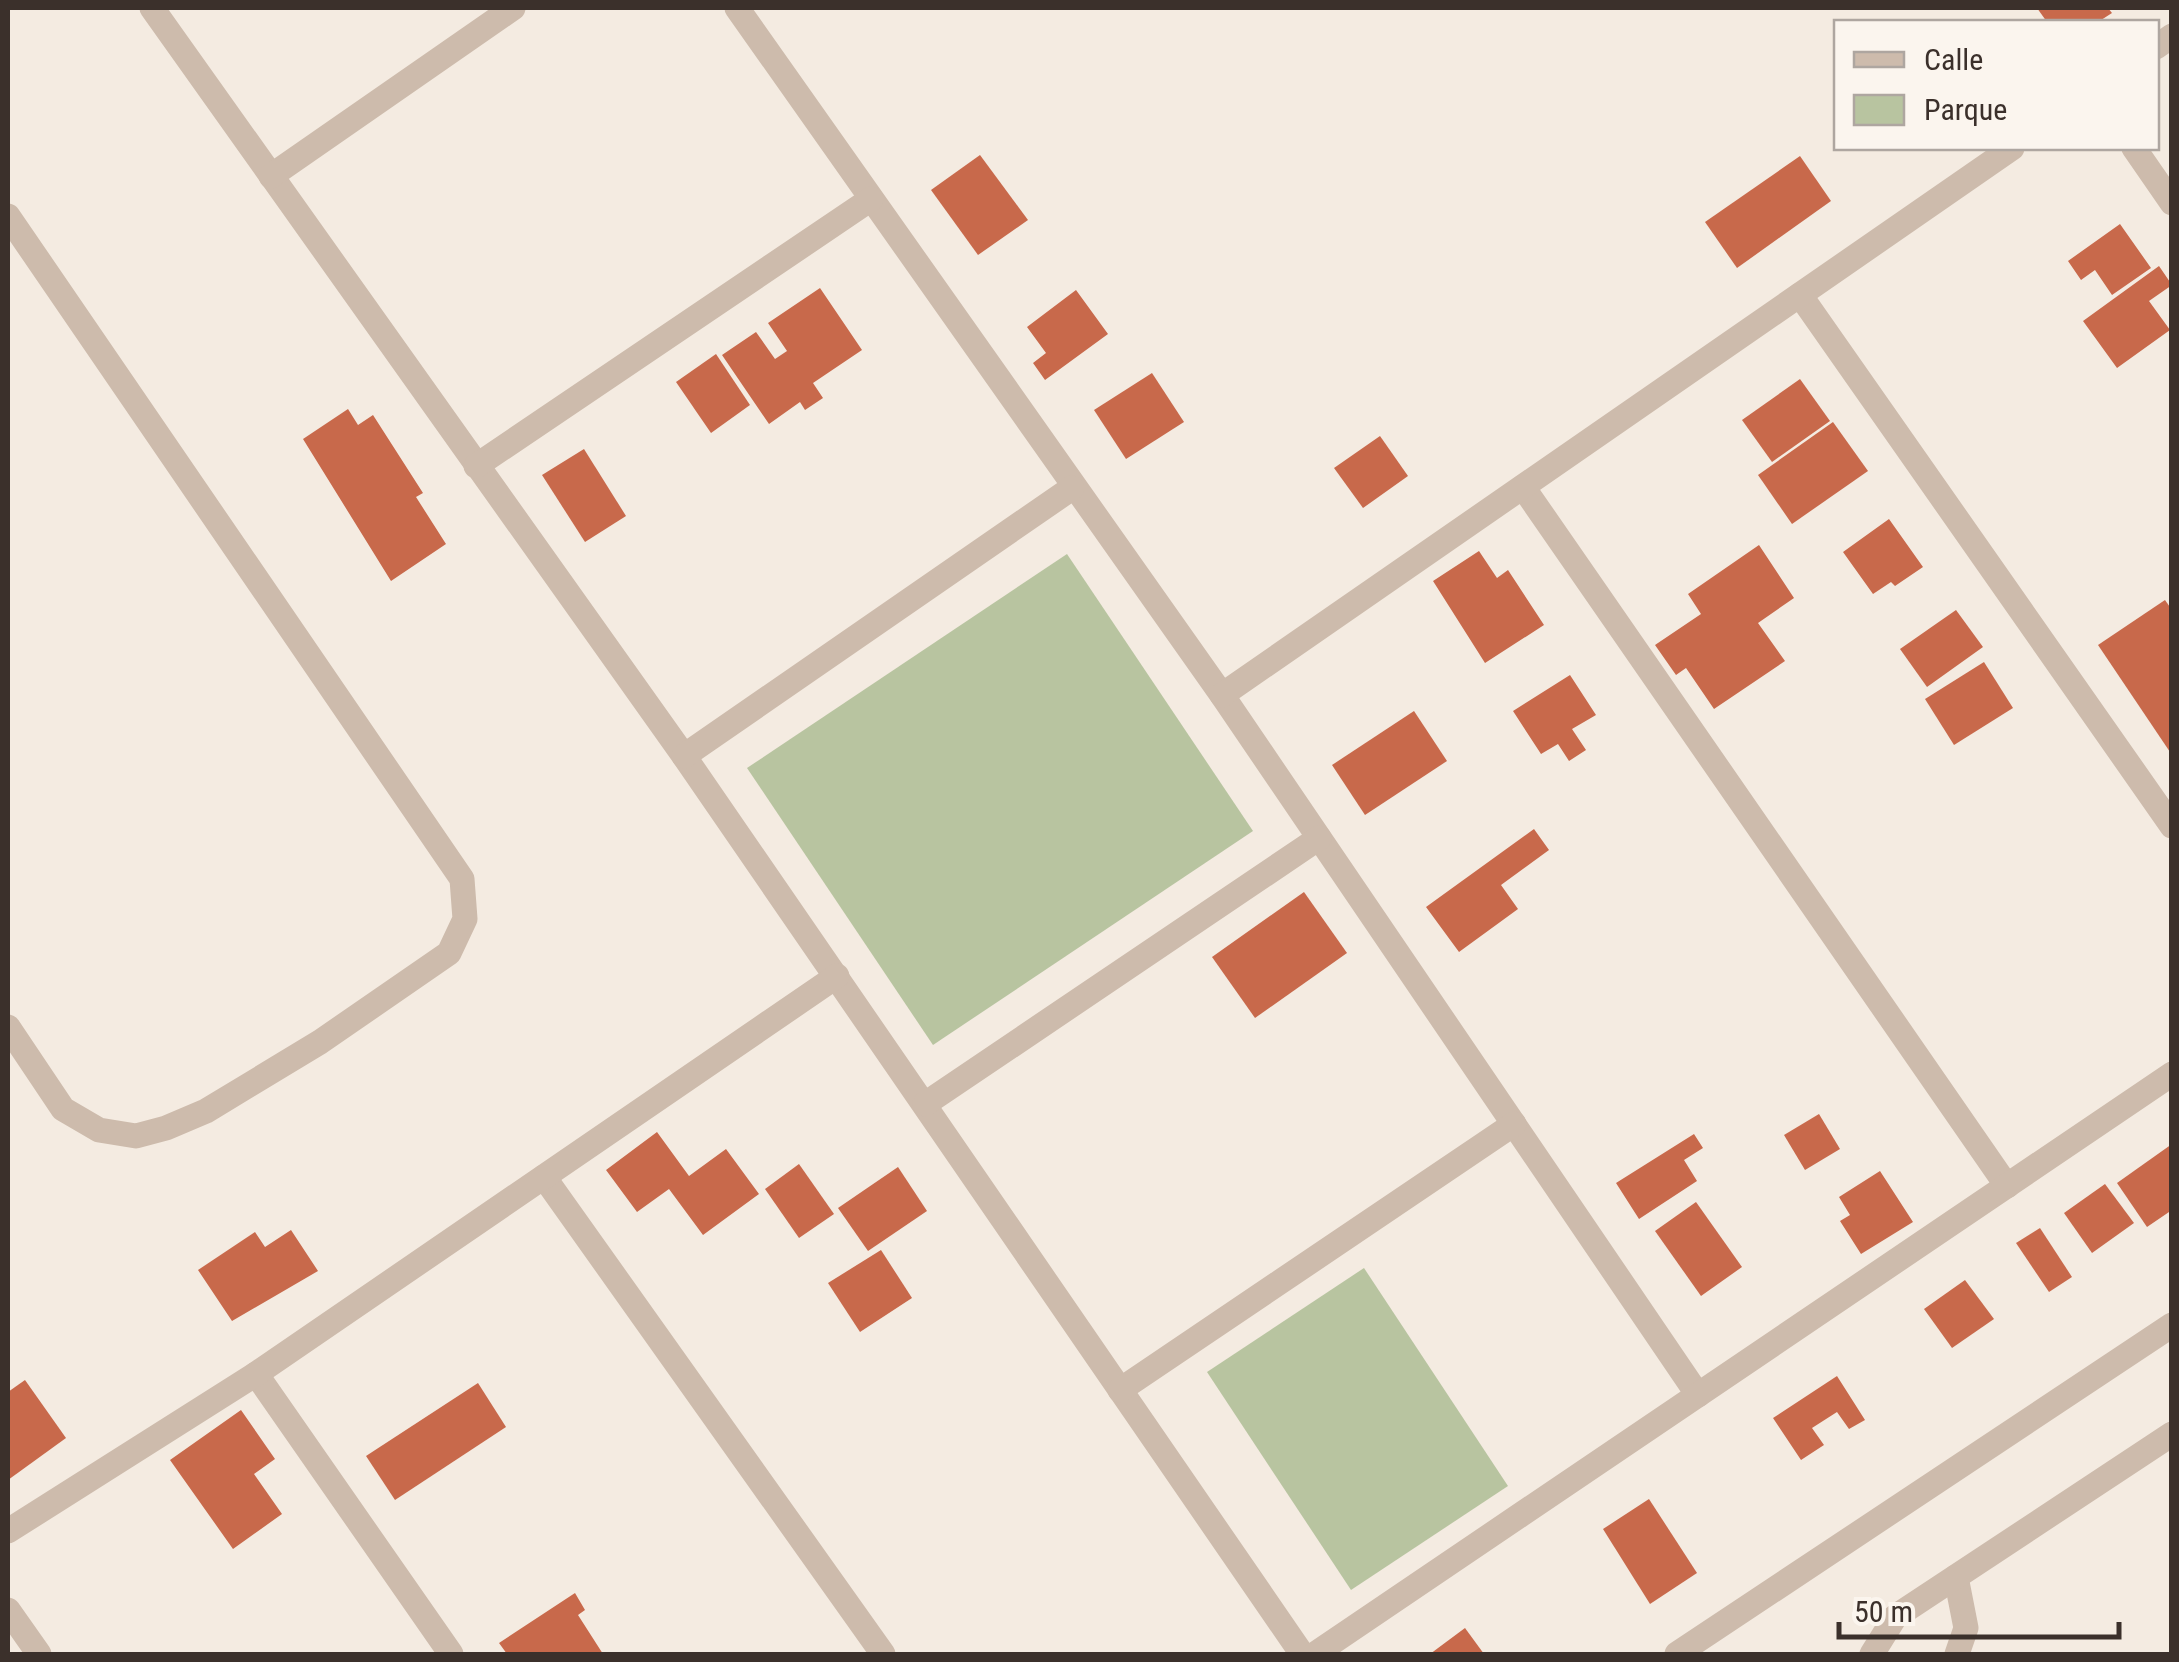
<svg xmlns="http://www.w3.org/2000/svg" width="2179" height="1662" font-family="'Roboto Condensed',sans-serif">
	<style>
		.green { fill: #b8c4a0 }
		.building { fill: #c8694b }
		.lines { fill: none; stroke-linecap: round; stroke-linejoin: round }
		.minor { stroke: #cdbbac; stroke-width: 25 }
	</style>
	<rect width="100%" height="100%" fill="#f4ebe1"/>
	<g class="green">
		<polygon points="1067,554 1253,831 933,1045 747,768"/>
		<polygon points="1364,1268 1508,1486 1351,1590 1207,1372"/>
	</g>
	<g class="building">
		<polygon points="2037,8 2108,8 2112,13 2098,22 2047,22"/>
		<polygon points="980,155 1028,220 978,255 931,190"/>
		<polygon points="1800,156 1831,201 1737,268 1705,222"/>
		<polygon points="2120,224 2151,268 2112,295 2095,270 2081,280 2068,261"/>
		<polygon points="2159,266 2172,285 2149,301 2170,330 2117,368 2083,321"/>
		<polygon points="820,288 862,350 813,383 823,398 805,410 800,402 769,424 722,355 756,332 775,359 787,351 768,323"/>
		<polygon points="1076,290 1108,334 1045,380 1033,363 1046,353 1027,327"/>
		<polygon points="716,354 750,405 711,433 676,382"/>
		<polygon points="1152,373 1184,422 1126,459 1094,410"/>
		<polygon points="1800,379 1830,421 1772,462 1742,420"/>
		<polygon points="348,409 358,425 373,415 423,493 416,497 446,544 391,581 303,439"/>
		<polygon points="1833,422 1868,471 1792,524 1758,475"/>
		<polygon points="1380,436 1408,476 1363,508 1334,468"/>
		<polygon points="584,449 626,516 585,542 542,475"/>
		<polygon points="1889,519 1923,567 1895,586 1891,582 1873,594 1843,552"/>
		<polygon points="1759,545 1794,598 1758,623 1785,661 1714,709 1686,668 1676,675 1655,645 1701,614 1688,594"/>
		<polygon points="1479,551 1497,578 1508,570 1544,625 1485,663 1433,581"/>
		<polygon points="2165,600 2172,610 2172,755 2098,645"/>
		<polygon points="1956,610 1983,647 1927,687 1900,649"/>
		<polygon points="1984,662 2013,708 1954,745 1925,699"/>
		<polygon points="1570,675 1596,715 1572,729 1586,750 1569,761 1558,744 1541,754 1513,711"/>
		<polygon points="1414,711 1447,761 1365,815 1332,765"/>
		<polygon points="1534,829 1549,850 1501,885 1518,909 1459,952 1426,907"/>
		<polygon points="1304,892 1347,953 1255,1018 1212,957"/>
		<polygon points="1819,1114 1840,1149 1805,1170 1784,1135"/>
		<polygon points="657,1132 689,1176 726,1149 759,1194 703,1235 669,1189 637,1212 606,1170"/>
		<polygon points="1694,1134 1703,1148 1684,1160 1697,1181 1639,1219 1616,1183"/>
		<polygon points="2172,1144 2172,1210 2147,1227 2117,1183"/>
		<polygon points="799,1164 834,1214 799,1238 765,1189"/>
		<polygon points="898,1167 927,1211 868,1251 838,1208"/>
		<polygon points="1880,1171 1913,1222 1861,1254 1840,1221 1850,1215 1839,1197"/>
		<polygon points="2105,1184 2134,1223 2092,1253 2064,1213"/>
		<polygon points="1696,1202 1742,1267 1701,1296 1655,1231"/>
		<polygon points="2040,1228 2072,1277 2049,1292 2016,1243"/>
		<polygon points="291,1230 318,1271 232,1321 198,1270 255,1232 265,1247"/>
		<polygon points="881,1250 912,1298 860,1332 828,1283"/>
		<polygon points="1965,1280 1994,1319 1952,1348 1924,1309"/>
		<polygon points="1837,1376 1865,1420 1849,1429 1837,1412 1812,1428 1824,1445 1801,1460 1773,1418"/>
		<polygon points="25,1380 66,1438 8,1480 8,1392"/>
		<polygon points="478,1383 506,1427 395,1500 366,1456"/>
		<polygon points="241,1410 275,1459 254,1474 282,1514 233,1549 170,1460"/>
		<polygon points="1649,1499 1697,1573 1650,1604 1603,1529"/>
		<polygon points="575,1593 585,1610 578,1615 603,1654 507,1654 499,1643"/>
		<polygon points="1465,1628 1484,1654 1430,1654"/>
	</g>
	<g class="lines">
		<g class="minor">
			<polyline points="152,8 684,756 1302,1654"/>
			<polyline points="737,8 1222,695 1698,1395"/>
			<polyline points="2156,47 2172,36"/>
			<polyline points="2134,148 2172,203"/>
			<polyline points="271,176 513,8"/>
			<polyline points="8,216 462,879 465,919 449,953 320,1042 206,1111 166,1128 136,1136 99,1130 63,1109 8,1027"/>
			<polyline points="1800,295 2172,826"/>
			<polyline points="476,466 871,199"/>
			<polyline points="1523,487 2007,1186"/>
			<polyline points="1222,695 2012,148"/>
			<polyline points="684,756 1072,488"/>
			<polyline points="925,1104 1319,838"/>
			<polyline points="544,1177 883,1654"/>
			<polyline points="256,1374 451,1654"/>
			<polyline points="1120,1390 1514,1124"/>
			<polyline points="8,1531 256,1374 837,976"/>
			<polyline points="1956,1577 1966,1628 1957,1654"/>
			<polyline points="8,1610 39,1654"/>
			<polyline points="1315,1654 2172,1074"/>
			<polyline points="1677,1654 2172,1325"/>
			<polyline points="1872,1654 1895,1617 2172,1434"/>
		</g>
	</g>
	<rect width="2179" height="1662" fill="none" stroke="#3b302b" stroke-width="20"/>
	<rect x="1834" y="20" width="325" height="130" fill="#fbf5ee" stroke="#aea6a0" stroke-width="2.5"/>
	<rect x="1854" y="52" width="50" height="15" fill="#cdbbac" stroke="#aea6a0" stroke-width="2.5"/>
	<text x="1924" y="70" font-size="30" fill="#3b302b">Calle</text>
	<rect x="1854" y="95" width="50" height="30" fill="#b8c4a0" stroke="#aea6a0" stroke-width="2.5"/>
	<text x="1924" y="120" font-size="30" fill="#3b302b">Parque</text>
	<path d="M1839 1622v15h280v-15" fill="none" stroke="#3b302b" stroke-width="5"/>
	<text x="1854" y="1622" font-size="30" fill="#3b302b" stroke="#fbf5ee" stroke-width="8" paint-order="stroke">50 m</text>
</svg>
